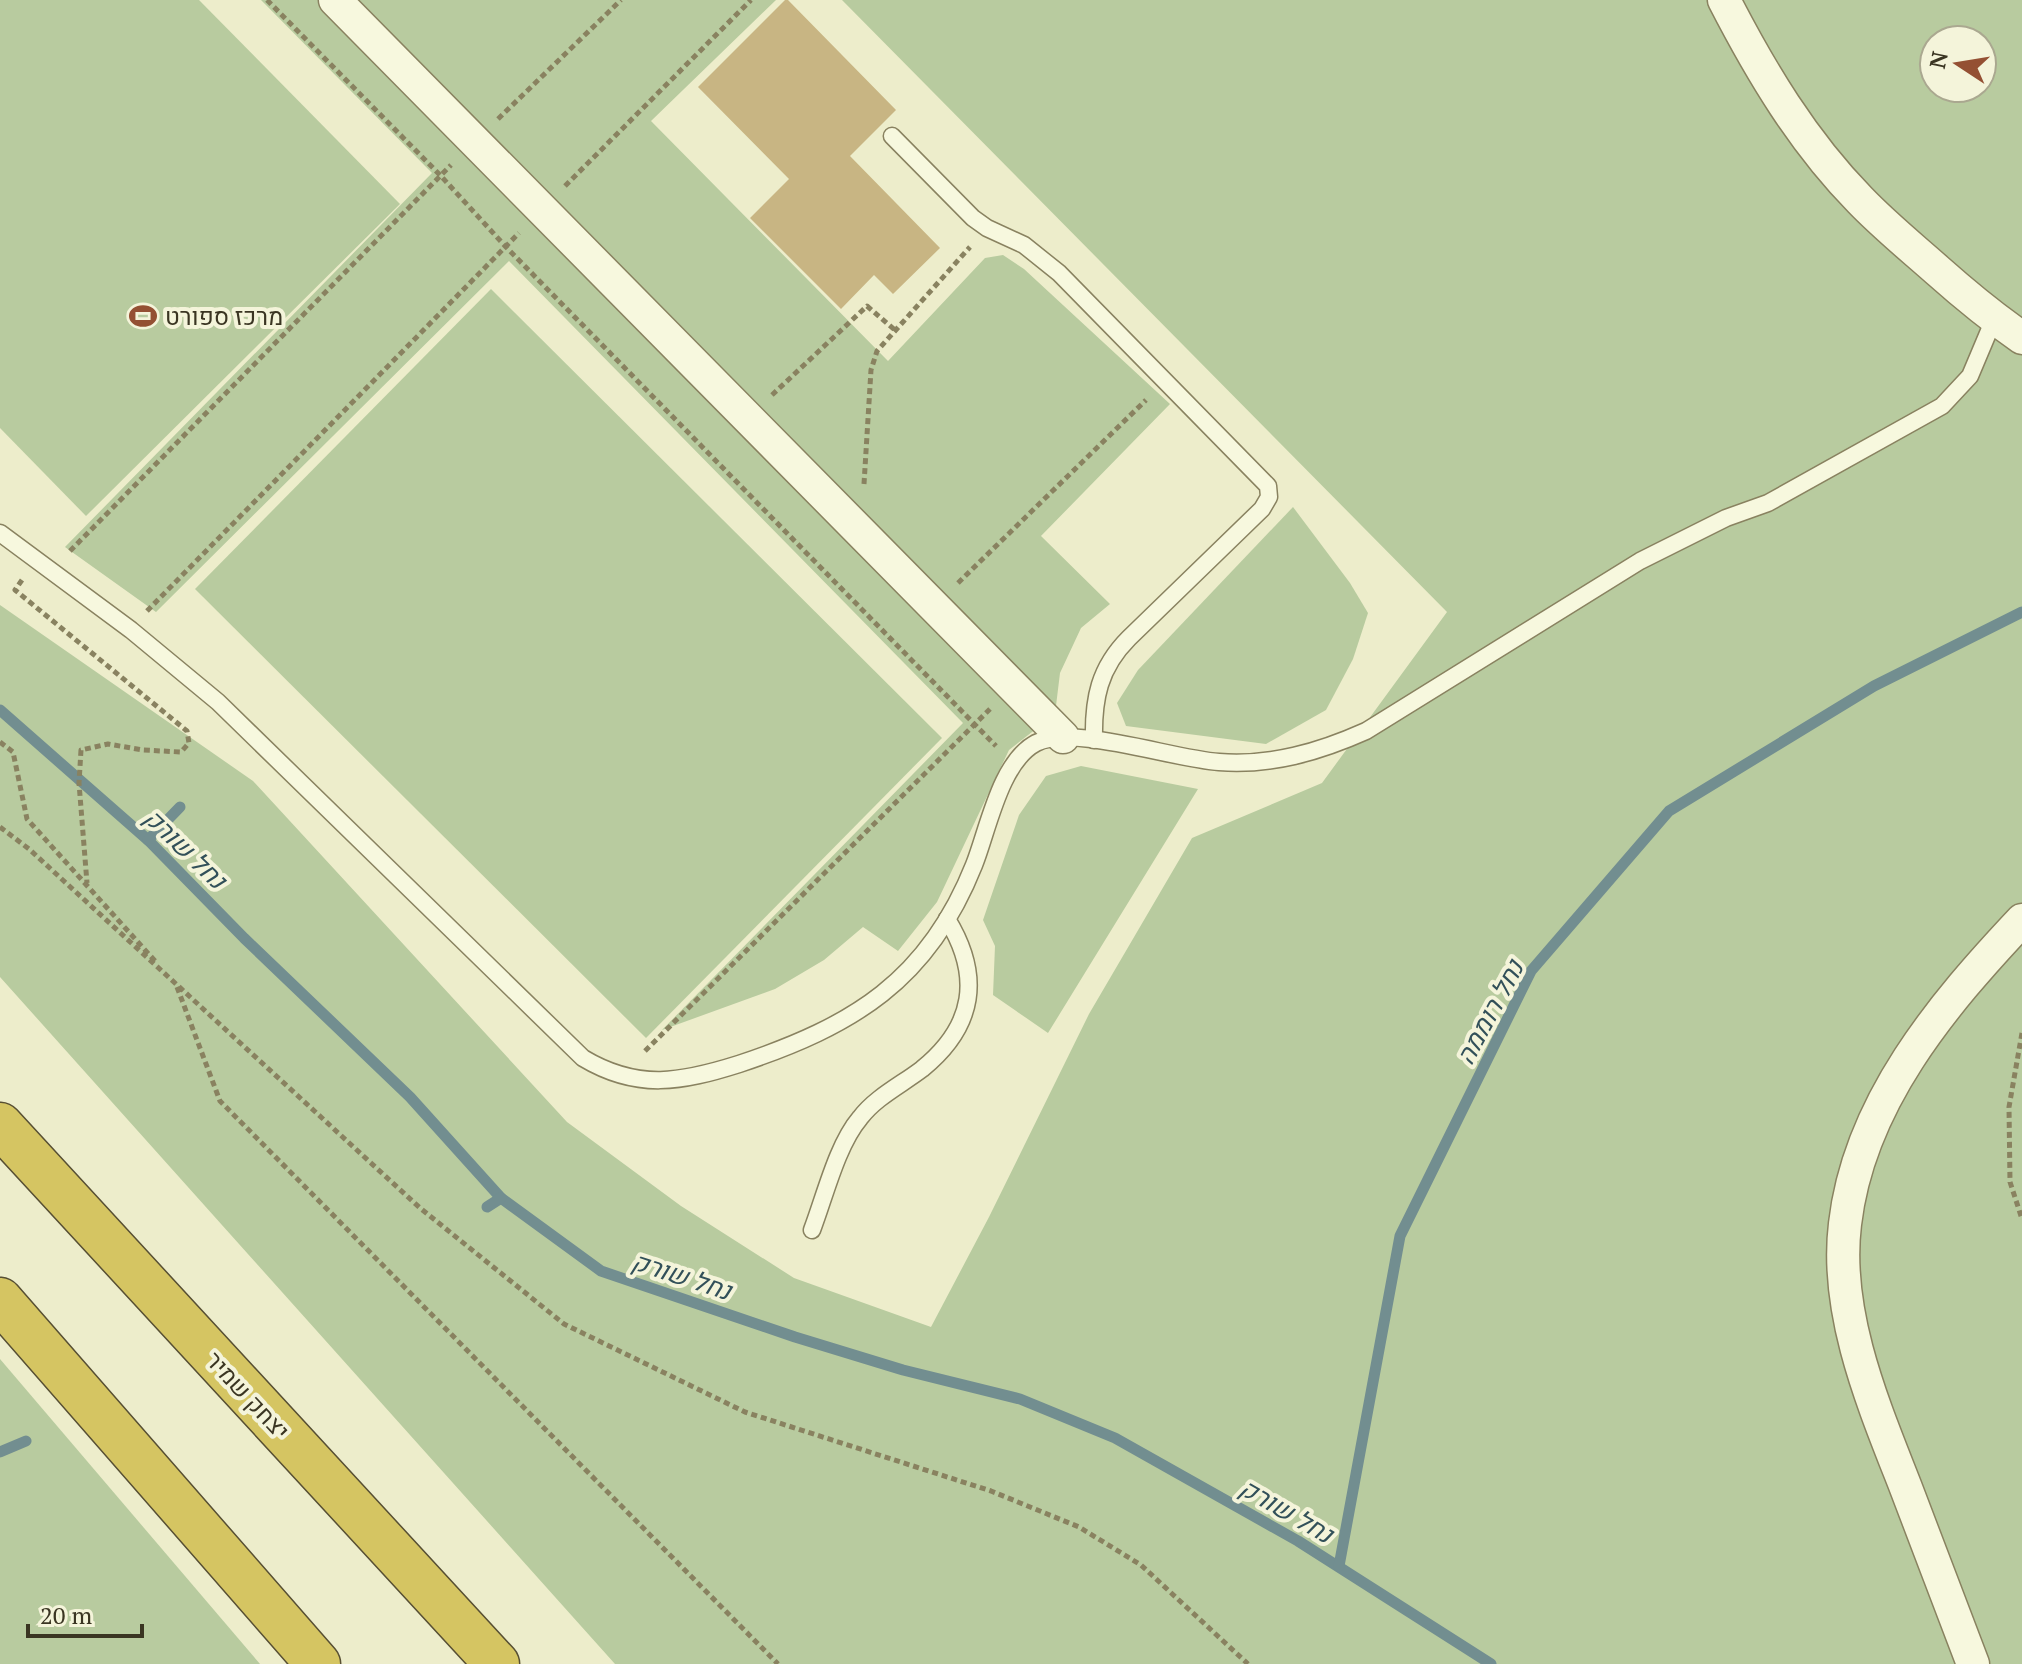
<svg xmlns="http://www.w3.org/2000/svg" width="2022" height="1664" font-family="'PT Serif',Heebo,serif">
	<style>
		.green { fill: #b8cb9f; fill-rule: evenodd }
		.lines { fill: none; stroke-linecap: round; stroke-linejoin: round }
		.stream { stroke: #728e90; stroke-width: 11 }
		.building { fill: #c8b583 }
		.lane-casing { stroke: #898260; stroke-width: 19 }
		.street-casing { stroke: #898260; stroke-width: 35 }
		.highway-casing { stroke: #574f33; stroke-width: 47 }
		.path { stroke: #898260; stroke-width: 5; stroke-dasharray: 6 4; stroke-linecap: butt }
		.lane { stroke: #f7f8de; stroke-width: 16 }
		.street { stroke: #f7f8de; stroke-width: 32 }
		.highway { stroke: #d5c562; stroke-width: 44 }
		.labels { text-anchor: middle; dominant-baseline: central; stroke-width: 8; stroke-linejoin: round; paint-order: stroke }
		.poi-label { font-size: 24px; fill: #3a3522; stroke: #f4f4da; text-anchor: start }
		.street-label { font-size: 24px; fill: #3a3522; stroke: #f4f4da }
		.water-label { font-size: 26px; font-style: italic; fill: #325059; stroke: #f4f4da }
	</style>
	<rect width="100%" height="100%" fill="#ededcb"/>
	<g class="green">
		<polygon points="0,0 199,0 400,204 86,516 0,428"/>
		<polygon points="261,0 776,0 651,121 888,361 985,258 1003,255 1024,269 1170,404 1041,536 1110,604 1081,628 1060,673 1055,714 1009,750 937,902 898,951 863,927 824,960 775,989 662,1030 963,723 509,261 156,612 65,547 432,173"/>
		<path d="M842,0H2022V1664H615L0,977V605L253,781L567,1122L681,1206L794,1278L931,1327L989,1217L1089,1014L1192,838L1322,783L1447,612ZM1934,40H1982V88H1934Z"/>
		<polygon points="491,289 942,738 646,1038 195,589"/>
		<polygon points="1293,507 1350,583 1368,613 1353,659 1326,710 1266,744 1126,726 1117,703 1138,670"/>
		<polygon points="1081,766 1198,789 1048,1033 993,995 995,946 983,920 1019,815 1046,776"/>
		<polygon points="0,1359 260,1664 0,1664"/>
	</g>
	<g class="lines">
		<g class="stream">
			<polyline points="0,710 148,840 244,938 410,1097 501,1198 601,1271 795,1337 903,1370 1020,1399 1115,1438 1298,1541 1491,1664"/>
			<polyline points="148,840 180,807"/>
			<polyline points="487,1207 501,1198"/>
			<polyline points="0,1452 26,1441"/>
			<polyline points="1339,1566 1400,1236 1531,971 1669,811 1874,686 2022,612"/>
		</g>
	</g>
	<polygon class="building" points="785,0 788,0 896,110 850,156 940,248 893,294 874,275 841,309 750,218 789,179 698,87"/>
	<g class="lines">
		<g class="lane-casing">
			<g id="lane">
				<path d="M892,136L973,218L987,228L1024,245L1059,273L1268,486L1269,497L1262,509L1129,638C1099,668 1093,699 1094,740"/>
				<path d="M0,533L131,630L218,702L583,1058C638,1091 682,1082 739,1064C853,1026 928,981 974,865C988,830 1000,762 1036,743C1072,724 1173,759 1219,762C1271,766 1319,752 1366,731L1640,561L1726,518L1768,503L1942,406L1970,376L1994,319"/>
				<path d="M812,1230C825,1196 837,1145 860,1118C876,1097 901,1085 922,1069C975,1026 982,976 947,919"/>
			</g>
		</g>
		<g class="street-casing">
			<g id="street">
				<polyline points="335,0 1063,737"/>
				<path d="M1724,0C1761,72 1803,142 1860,200C1884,225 1911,247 1937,270C1964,294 1992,317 2022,338"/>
				<path d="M1973,1664C1951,1605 1928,1547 1906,1488C1874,1406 1834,1314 1845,1224C1859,1103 1942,1005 2022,920"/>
			</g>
		</g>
		<g class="highway-casing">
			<g id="highway">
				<polyline points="0,1125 497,1664"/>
				<polyline points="0,1300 318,1664"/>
			</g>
		</g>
		<g class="path">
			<polyline points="267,0 440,175 506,247 996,746"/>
			<polyline points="498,119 621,0"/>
			<polyline points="565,186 751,0"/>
			<polyline points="772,395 867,306 896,331"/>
			<polyline points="864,484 871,370 877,351 970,247"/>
			<polyline points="70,551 451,165"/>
			<polyline points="22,580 15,590 187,731 189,743 181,752 143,750 108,744 81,750 79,783 87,883"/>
			<polyline points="958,583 1146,400"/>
			<polyline points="147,611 519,233"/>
			<polyline points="0,742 13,752 27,819 155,961"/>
			<polyline points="0,827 29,849 420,1208 564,1324 745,1412 991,1491 1079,1527 1141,1565 1248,1664"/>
			<polyline points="177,987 220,1101 778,1664"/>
			<polyline points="2022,1033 2009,1107 2010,1182 2022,1219"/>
			<polyline points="645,1051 990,709"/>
		</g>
		<use href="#lane" class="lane"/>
		<use href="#street" class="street"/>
		<use href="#highway" class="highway"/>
	</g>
	<defs>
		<g id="stadium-bare" transform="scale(2.16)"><path d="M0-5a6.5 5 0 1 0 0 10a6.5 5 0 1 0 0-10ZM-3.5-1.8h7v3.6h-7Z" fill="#945033" stroke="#f4f4da" stroke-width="2.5" paint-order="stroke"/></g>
	</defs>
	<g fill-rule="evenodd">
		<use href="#stadium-bare" x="143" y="316"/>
	</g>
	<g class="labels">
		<g class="poi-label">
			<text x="165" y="316">מרכז ספורט</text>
		</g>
		<g class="street-label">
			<text transform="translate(248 1395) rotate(47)">יצחק שמיר</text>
		</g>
		<g class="water-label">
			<text transform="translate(186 848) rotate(44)">נחל שורק</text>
			<text transform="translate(1489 1012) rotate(-62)">נחל רוממה</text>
			<text transform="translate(682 1275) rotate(18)">נחל שורק</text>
			<text transform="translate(1287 1510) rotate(30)">נחל שורק</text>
		</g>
	</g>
	<g transform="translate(1958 64) rotate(282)"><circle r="38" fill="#f4f4da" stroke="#aaa890" stroke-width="2"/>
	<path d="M0-6L14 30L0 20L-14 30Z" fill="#945033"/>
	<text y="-12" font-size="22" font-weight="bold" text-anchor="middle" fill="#3a3522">N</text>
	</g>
	<path d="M28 1624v12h114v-12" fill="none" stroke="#3a3522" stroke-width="4"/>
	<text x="40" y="1624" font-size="24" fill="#3a3522" stroke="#f4f4da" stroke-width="6" paint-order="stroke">20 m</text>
</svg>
